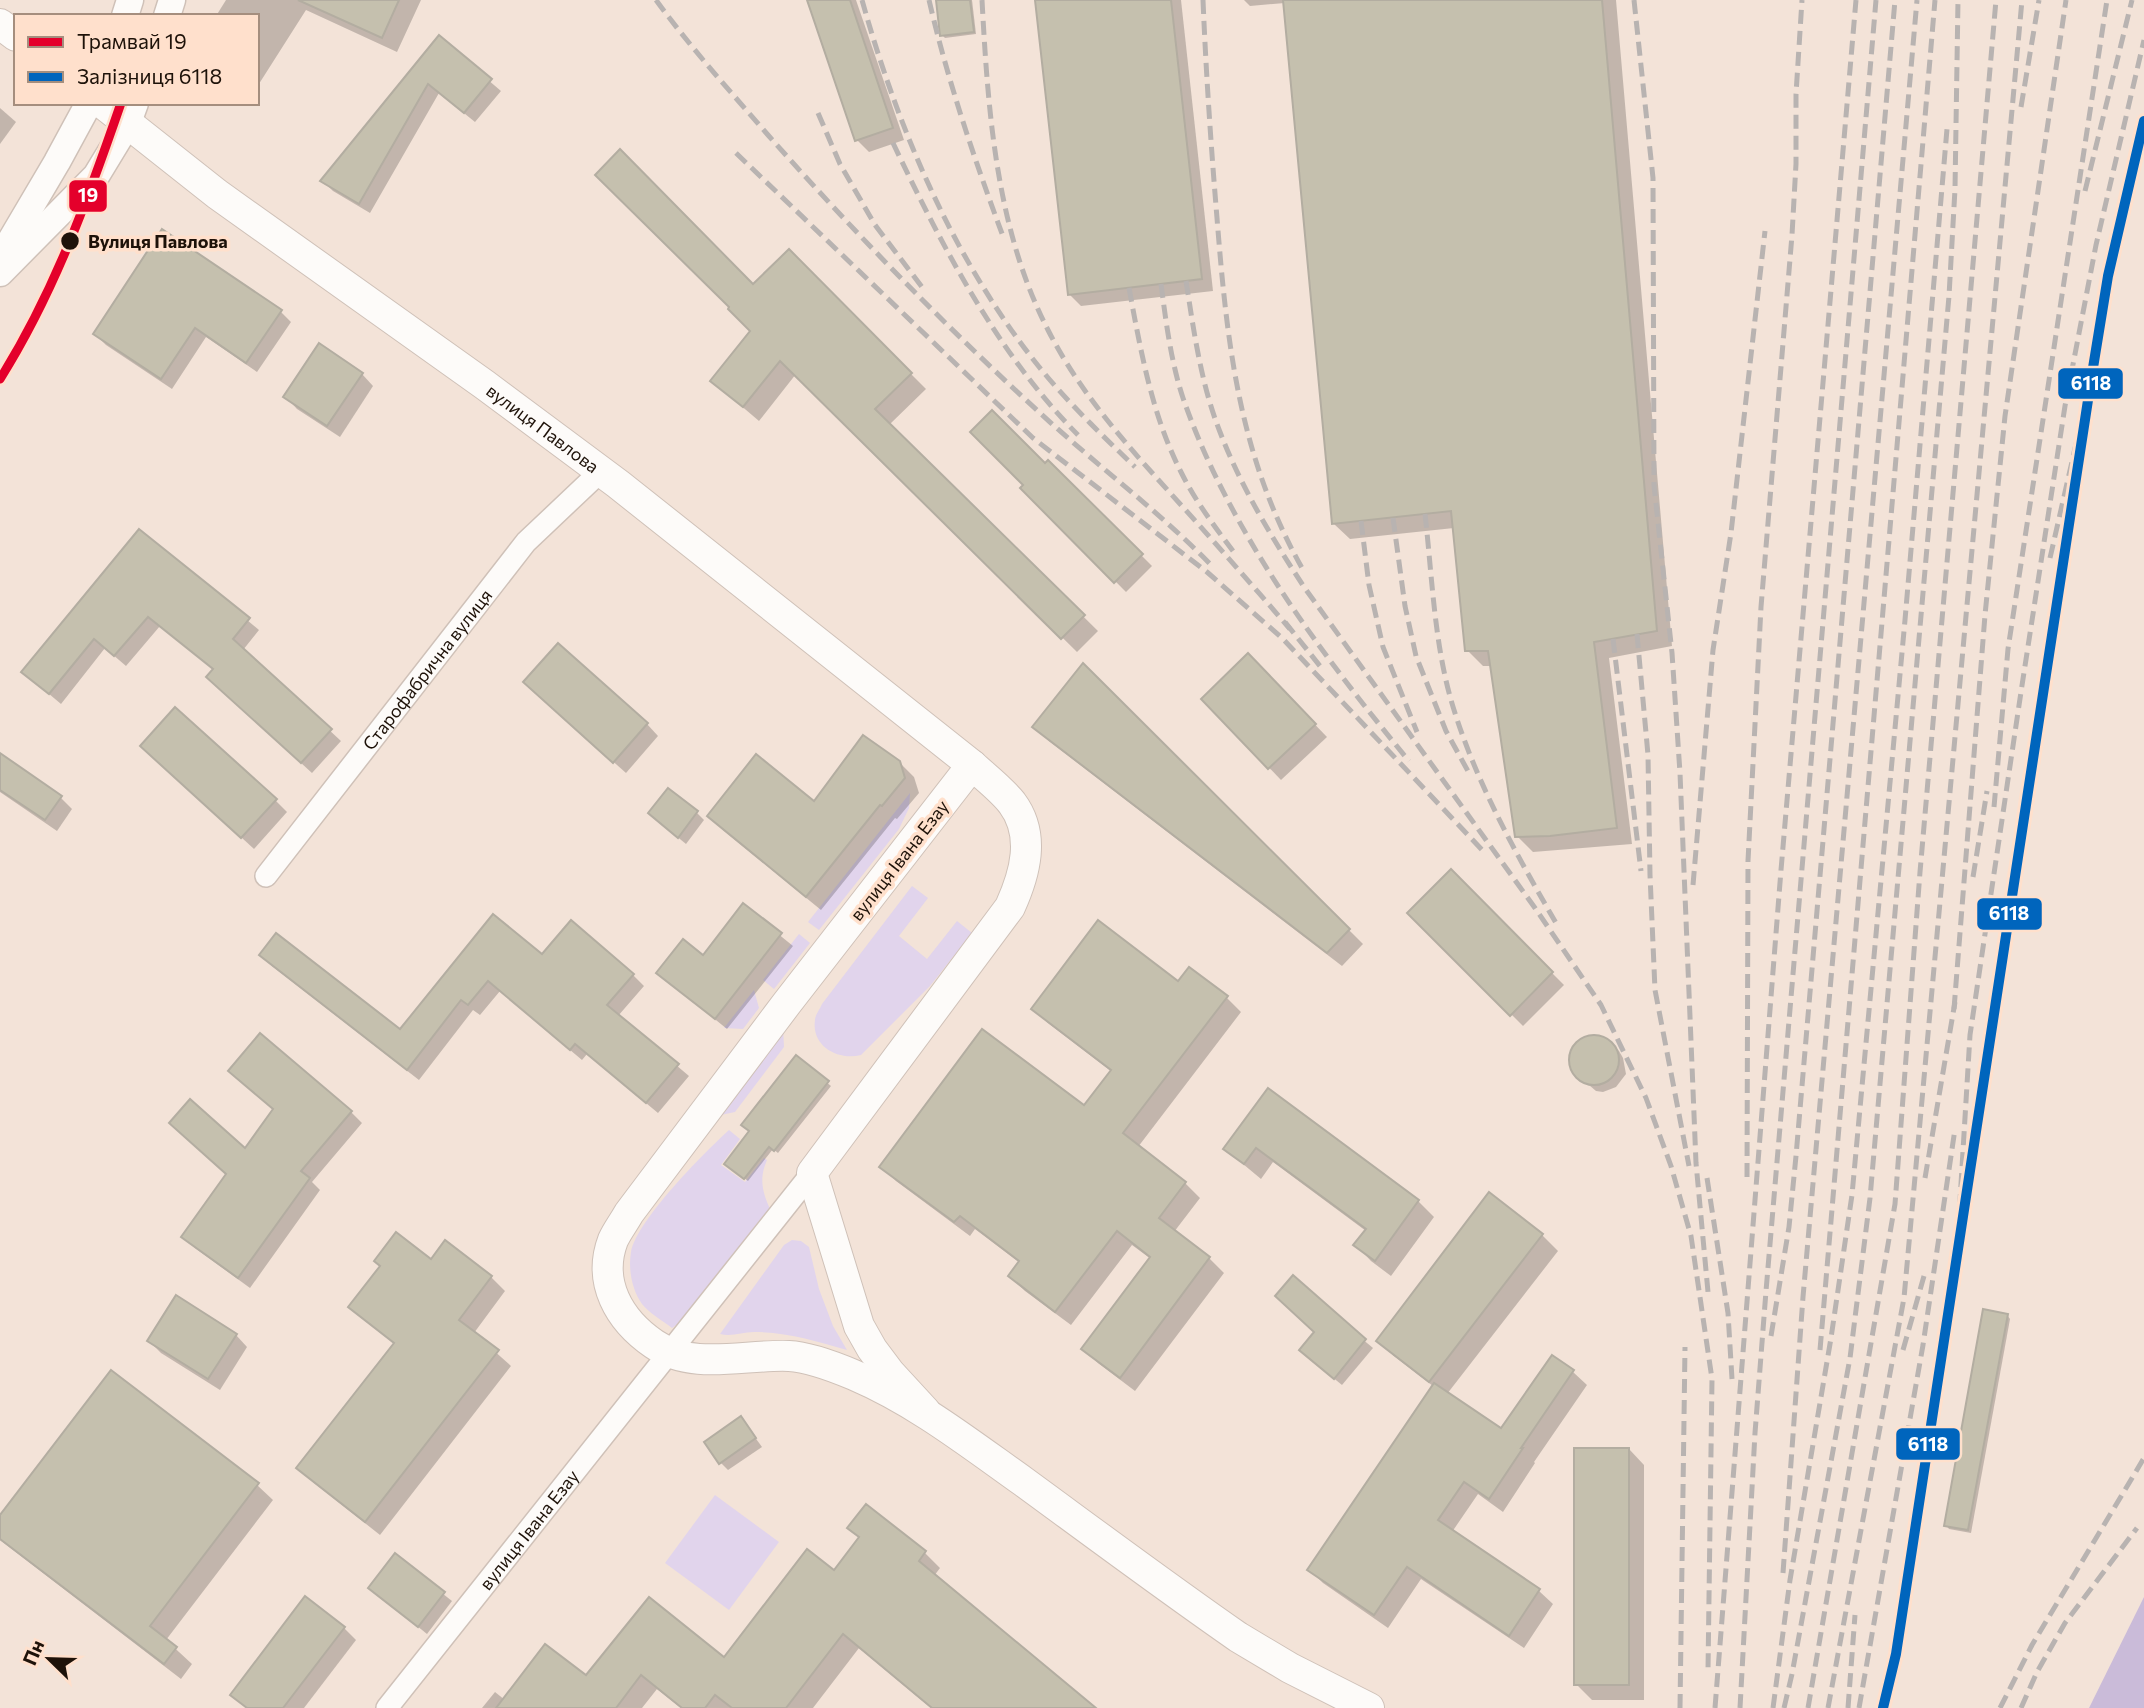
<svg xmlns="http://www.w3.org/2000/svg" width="2144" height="1708" font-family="Commissioner,sans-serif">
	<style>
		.green { fill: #e1d4ec }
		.forest { fill: #cabbd9 }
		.shadow { fill: #0003 }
		.building { fill: #c5c0ae; stroke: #b3ada1; stroke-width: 2 }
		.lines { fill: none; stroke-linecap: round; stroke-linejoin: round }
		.minor-casing { stroke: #cfc1b8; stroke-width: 24 }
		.tertiary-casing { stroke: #cfc1b8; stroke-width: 29 }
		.secondary-casing { stroke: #cfc1b8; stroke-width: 32 }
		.minor { stroke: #fdfbf9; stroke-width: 21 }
		.tertiary { stroke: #fdfbf9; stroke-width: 26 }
		.secondary { stroke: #fdfbf9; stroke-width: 30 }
		.rail { stroke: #b8b3b1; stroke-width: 5; stroke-dasharray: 14 7; stroke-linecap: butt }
		.rail-1-casing { stroke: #ffe0cc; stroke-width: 16 }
		.rail-1 { stroke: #0065bd; stroke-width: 10 }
		.tram-1-casing { stroke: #ffe0cc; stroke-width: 14 }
		.tram-1 { stroke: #e4002b; stroke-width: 9 }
		.stop-dot { fill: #1e1209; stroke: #ffe0cc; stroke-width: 2.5 }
		.labels { text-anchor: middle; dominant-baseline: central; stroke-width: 7; stroke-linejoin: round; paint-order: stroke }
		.stop-label { font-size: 18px; font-weight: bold; fill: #1e1209; stroke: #ffe0cc; text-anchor: start }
		.street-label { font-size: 18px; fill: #1e1209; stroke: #ffe0cc }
		.line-badge { stroke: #ffe0cc; stroke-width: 2.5 }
		.badge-label { font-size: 19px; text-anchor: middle; font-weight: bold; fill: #fff }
	</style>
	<rect width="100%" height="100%" fill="#f3e3d8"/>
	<g class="green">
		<polygon points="910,793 909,808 899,829 819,930 808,922"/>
		<path d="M912,886L928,898L899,936L927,959L957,921L972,933L930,986L861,1055C839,1061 811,1047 815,1020C815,1015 820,1009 822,1004Z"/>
		<polygon points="799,934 810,943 774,989 763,980"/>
		<polygon points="754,990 759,1008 743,1029 724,1028"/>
		<polygon points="783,1027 784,1047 735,1112 716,1116"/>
		<path d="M729,1130L740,1139L721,1165L745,1182L764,1158L767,1160C759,1178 762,1191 770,1209L679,1323L672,1328C663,1321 649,1313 642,1304C632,1290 628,1269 631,1252C637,1220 704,1153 729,1130Z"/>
		<path d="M792,1240L801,1241L809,1247L819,1289L833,1326L847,1350C816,1341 787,1332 754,1332C742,1332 732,1337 720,1334L784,1245Z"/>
		<polygon points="715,1495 779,1542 729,1610 665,1563"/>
	</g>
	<polygon class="forest" points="2144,1597 2144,1708 2089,1708"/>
	<g class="shadow">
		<polygon points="226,0 421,0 397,52 306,10 257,87 257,16 216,16"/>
		<polygon points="809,0 856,0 904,140 869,152 857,140"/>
		<polygon points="938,0 972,0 976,34 945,38 942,35"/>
		<polygon points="1036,0 1181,0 1213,291 1081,306 1069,294"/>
		<polygon points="1244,0 1616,0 1672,646 1609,658 1632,844 1533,852 1517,836 1492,666 1483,666 1467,650 1454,528 1350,539 1334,524 1285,3 1250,6"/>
		<polygon points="439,38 501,91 475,122 439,93 370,213 333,191 323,181"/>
		<polygon points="0,108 16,122 0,144"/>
		<polygon points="789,252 926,389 889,425 1098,631 1077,652 796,374 759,421 712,381 752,331 753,286"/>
		<polygon points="280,311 291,322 257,372 206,337 172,389 106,345 95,334"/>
		<polygon points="362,374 373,386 340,437 297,409 286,397"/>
		<polygon points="1048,462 1152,566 1126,592 1023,488"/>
		<polygon points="140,531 259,630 243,650 341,741 312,773 219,688 214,670 160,626 126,666 105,648 61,704 23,672"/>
		<polygon points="1248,655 1327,737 1281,780 1203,699"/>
		<polygon points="1083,665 1363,944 1342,966 1049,741 1034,727"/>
		<polygon points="537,694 647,724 658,736 626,773"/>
		<polygon points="0,756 60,797 72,809 57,831 0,792"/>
		<polygon points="154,757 275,800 287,812 254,849"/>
		<polygon points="899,762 914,777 919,793 897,819 895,818 821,910 723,830 709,816 814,803"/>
		<polygon points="697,813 704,820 686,844 658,821"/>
		<polygon points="1451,872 1564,985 1523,1026 1410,913"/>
		<polygon points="744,906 793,946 727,1029 658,973 703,957"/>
		<polygon points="493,917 542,956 633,975 644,986 618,1016 689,1076 658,1113 587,1054 582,1060 500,991 480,1015 473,1010 419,1080 272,966 261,955 400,1032"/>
		<polygon points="1179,984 1226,997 1241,1012 1138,1147 1185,1183 1200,1198 1174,1232 1209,1258 1224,1273 1135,1391 1098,1363 1084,1348 1151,1259 1132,1245 1071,1325 1025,1291 1010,1276 1020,1263 975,1229 970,1236 896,1181 882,1166 1085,1107 1112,1072 1048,1023 1033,1008"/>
		<polygon points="1596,1037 1610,1043 1619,1051 1623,1058 1626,1074 1616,1087 1603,1092 1596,1091 1576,1074 1571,1060 1575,1046 1580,1041"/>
		<polygon points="796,1058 831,1086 778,1153 773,1149 748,1181 730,1167"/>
		<polygon points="1268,1090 1418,1201 1434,1217 1391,1276 1371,1261 1356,1245 1366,1231 1273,1162 1261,1179 1225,1149"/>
		<polygon points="351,1112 362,1123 312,1182 320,1190 250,1288 195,1248 183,1236 245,1150"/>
		<polygon points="1542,1235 1558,1251 1447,1394 1502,1431 1552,1357 1573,1372 1587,1385 1534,1462 1535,1463 1503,1512 1478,1494 1452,1532 1539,1591 1553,1604 1524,1648 1421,1579 1388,1628 1323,1583 1310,1570 1433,1386 1394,1356 1378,1341"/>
		<polygon points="446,1243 491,1277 505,1291 474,1333 511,1366 380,1535 313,1482 299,1468 395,1344 351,1307 431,1261"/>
		<polygon points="1324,1307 1373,1348 1342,1385 1309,1358"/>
		<polygon points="2007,1315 2010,1319 1971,1533 1949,1529 1946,1525"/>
		<polygon points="236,1335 247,1347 220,1390 161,1353 149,1341"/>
		<polygon points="741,1418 762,1447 728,1470 721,1463"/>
		<polygon points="1629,1449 1644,1465 1644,1700 1592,1700 1576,1684"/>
		<polygon points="257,1485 273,1500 166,1640 192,1664 181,1679 0,1540 0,1518"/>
		<polygon points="866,1507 925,1553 940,1568 934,1576 1092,1708 931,1708 859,1648 813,1708 681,1708 657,1689 642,1708 482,1708 495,1692 505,1700 586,1677 724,1659 834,1573 860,1539 849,1528"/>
		<polygon points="395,1556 452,1601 427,1634 370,1588"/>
		<polygon points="344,1628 356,1640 304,1708 246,1708 232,1695"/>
	</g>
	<g class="building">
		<polygon points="298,0 399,0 382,38"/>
		<polygon points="807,0 850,0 893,128 855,141"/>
		<polygon points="936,0 970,0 974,32 940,36"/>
		<polygon points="1035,0 1171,0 1202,279 1068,295"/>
		<polygon points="1283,0 1602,0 1657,631 1594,642 1617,828 1550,836 1515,837 1488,651 1465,651 1451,511 1332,524"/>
		<polygon points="439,35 492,79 464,113 428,84 359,204 320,181"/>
		<polygon points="620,149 753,284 789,249 912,373 875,409 1085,615 1061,639 780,361 743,407 710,381 750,331 728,309 729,307 595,175"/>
		<polygon points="162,229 282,310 246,363 195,328 161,379 93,334"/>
		<polygon points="319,343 363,373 327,426 283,397"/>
		<polygon points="992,410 1045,463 1048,460 1143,554 1114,583 1020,488 1023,485 970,432"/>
		<polygon points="139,529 250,618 233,639 332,729 301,763 206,677 213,669 148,617 114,656 94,639 49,694 21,672"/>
		<polygon points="558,643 648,723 613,763 523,682"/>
		<polygon points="1248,653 1316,724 1268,769 1201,699"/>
		<polygon points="1083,663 1350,929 1327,953 1032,727"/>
		<polygon points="175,707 277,799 241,838 140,746"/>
		<polygon points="863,735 900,761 905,778 882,806 880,805 806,897 707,816 756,754 814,801"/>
		<polygon points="0,753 62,796 45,820 0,790"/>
		<polygon points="668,788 698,811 678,838 648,813"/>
		<polygon points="1451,869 1553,972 1510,1016 1407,913"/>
		<polygon points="743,903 782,933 715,1019 656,973 683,939 703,955"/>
		<polygon points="493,914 542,954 571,920 634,974 607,1005 679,1064 646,1103 575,1044 570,1050 488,981 468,1005 461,1000 407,1070 259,955 276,933 400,1029"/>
		<polygon points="1098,920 1178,981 1189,967 1228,996 1123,1133 1186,1182 1159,1218 1210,1257 1120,1378 1081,1349 1150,1257 1117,1231 1055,1312 1008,1276 1019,1261 960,1216 954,1222 879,1167 982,1029 1084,1105 1111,1070 1031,1009"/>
		<polygon points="260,1033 352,1111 301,1171 310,1178 238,1278 181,1237 226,1174 169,1123 190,1099 245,1148 273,1109 228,1071"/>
		<circle cx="1594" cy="1060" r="25"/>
		<polygon points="796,1055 829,1081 774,1151 769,1147 744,1179 724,1164 749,1131 741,1125"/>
		<polygon points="1268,1088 1419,1200 1375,1261 1353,1245 1366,1229 1256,1148 1244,1164 1223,1149"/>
		<polygon points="1489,1192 1543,1234 1429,1382 1376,1341"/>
		<polygon points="396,1232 431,1259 445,1240 492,1276 459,1320 499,1350 365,1522 296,1468 394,1343 348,1307 380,1266 374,1261"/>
		<polygon points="1293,1275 1366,1339 1334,1379 1299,1350 1314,1332 1275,1296"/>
		<polygon points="176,1295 237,1334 208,1379 147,1341"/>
		<polygon points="1983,1309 2008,1314 1968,1530 1944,1526"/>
		<polygon points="1552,1355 1574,1370 1521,1448 1523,1448 1489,1499 1464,1482 1438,1520 1540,1589 1509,1636 1407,1567 1374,1615 1307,1570 1434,1383 1501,1428"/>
		<polygon points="111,1370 259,1483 150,1626 177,1647 164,1664 0,1539 0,1515"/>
		<polygon points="741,1416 756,1438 719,1464 704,1442"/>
		<rect x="1574" y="1448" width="55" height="237"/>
		<polygon points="866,1504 926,1551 919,1561 1096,1708 932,1708 843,1634 786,1708 732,1708 715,1695 705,1708 682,1708 641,1675 616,1708 496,1708 545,1644 586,1675 649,1597 724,1657 807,1549 834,1570 859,1537 847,1528"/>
		<polygon points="395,1553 445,1592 418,1627 368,1588"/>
		<polygon points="305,1596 345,1627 283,1708 247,1708 230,1695"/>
	</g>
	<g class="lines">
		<g class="minor-casing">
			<g id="minor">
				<path id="s1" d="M266,876L526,542L600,472"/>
				<path id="s2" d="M387,1708L812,1173"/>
			</g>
		</g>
		<g class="tertiary-casing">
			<g id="tertiary">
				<polyline points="125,16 130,0"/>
				<polyline points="167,16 172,0"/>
				<polyline points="1,257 57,162 89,103"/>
				<polyline points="0,273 96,176 127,125 135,103"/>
			</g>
		</g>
		<g class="secondary-casing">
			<g id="secondary">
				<polyline points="0,24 16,36"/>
				<path id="s3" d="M102,103L217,194L485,385L618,484L972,765C985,777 1001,789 1012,803C1036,835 1025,874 1010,907L812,1173L859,1326L872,1349L890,1373L925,1411"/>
				<path d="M972,765L787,1003L629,1213C624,1222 617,1231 613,1240C597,1282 619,1320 654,1344C693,1371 744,1354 789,1356C810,1357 835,1367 854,1375C917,1402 969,1443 1024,1482C1095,1534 1166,1587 1238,1637L1290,1668L1369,1708"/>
			</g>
		</g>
		<use href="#minor" class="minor"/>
		<use href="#tertiary" class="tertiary"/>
		<use href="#secondary" class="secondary"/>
		<g class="rail">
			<path d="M656,0C690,47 730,91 768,135C853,231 944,325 1039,412C1096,465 1159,511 1213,567"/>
			<path d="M862,0C898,129 953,258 1036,363C1065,400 1101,434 1135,467"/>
			<path d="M929,0C948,82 975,161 1004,239"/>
			<path d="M982,0C988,111 996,229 1048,330C1086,405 1144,463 1199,525C1230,560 1260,594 1290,629"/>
			<path d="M1203,0C1206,73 1211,146 1217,218C1227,344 1239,456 1302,568"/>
			<polyline points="1634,0 1653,178 1654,485 1672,653 1680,773 1696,1163 1708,1292"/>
			<polyline points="2021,107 2039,0"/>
			<polyline points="818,113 840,164 875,225 922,287"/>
			<path d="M893,143C942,246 997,353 1078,435"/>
			<polyline points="736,153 1033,438 1207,572 1282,638 1484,852"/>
			<polyline points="2085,191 2132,0"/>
			<path d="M1186,281C1194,332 1201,384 1220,432C1241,487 1272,538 1304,587L1535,908L1601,1005L1646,1098L1671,1166L1691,1236L1712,1379L1708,1671"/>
			<path d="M1161,284C1166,322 1171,362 1183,398C1229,531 1321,654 1409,761"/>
			<path d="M1129,288C1141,352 1152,416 1182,474C1196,502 1215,527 1233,551"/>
			<path d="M1425,514C1432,575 1434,640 1451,700C1474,779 1515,852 1556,923"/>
			<polyline points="1393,518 1405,606 1416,656 1446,731 1469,773"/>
			<polyline points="1361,521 1369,585 1383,647 1417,732"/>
			<polyline points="2050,558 2092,374"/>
			<polyline points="1285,622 1320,666"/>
			<polyline points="1637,634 1648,755 1650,875 1655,990 1689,1166"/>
			<polyline points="1613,639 1641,871"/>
			<polyline points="1994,807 2008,649 2107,0"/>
			<polyline points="1973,877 1987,791"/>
			<polyline points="1693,885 1713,650 1731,533 1765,231"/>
			<polyline points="1954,1009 1985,615 2005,416 2066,0"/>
			<polyline points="1747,1177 1748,861 1761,607 1792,235 1796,164 1796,94 1802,0"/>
			<polyline points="1707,1178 1728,1313 1732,1379"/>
			<polyline points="1925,1178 1955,1002"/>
			<polyline points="1957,1250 1970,1035 2021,692 2065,406 2096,245 2144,40"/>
			<polyline points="1771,1336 1789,1227 1796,1156 1895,0"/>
			<polyline points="1820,1350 1935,0"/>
			<polyline points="1903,1350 1924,1276"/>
			<polyline points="1783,1573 1803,1297 1917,0"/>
			<polyline points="1680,1708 1685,1347"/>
			<polyline points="1715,1708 1781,870 1856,0"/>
			<polyline points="1740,1708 1755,1433 1766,1291 1876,0"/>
			<polyline points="1773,1708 1790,1580 1831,1338 1852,1195 1905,620 1947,129"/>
			<polyline points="1784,1708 1792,1674 1850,1358 1870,1198 1949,296 1955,189 1958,0"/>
			<polyline points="1808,1708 1895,1204 1920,872 1996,0"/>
			<polyline points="1828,1708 1904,1298 2022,0"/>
			<polyline points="1848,1708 1855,1615"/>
			<polyline points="1859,1708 1923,1345 1955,1129"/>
			<polyline points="1888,1708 1896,1654"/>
			<polyline points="2000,1708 2032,1645 2144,1458"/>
			<polyline points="2021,1708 2037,1672 2065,1623 2137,1528"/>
		</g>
		<g class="rail-1-casing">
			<polyline id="rail-1" points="1883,1708 1896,1654 2092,374 2108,276 2144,121"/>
		</g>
		<use href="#rail-1" class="rail-1"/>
		<g class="tram-1-casing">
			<path id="tram-1" d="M0,379C54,293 88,199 121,103"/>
		</g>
		<use href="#tram-1" class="tram-1"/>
	</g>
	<circle class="stop-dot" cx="70" cy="241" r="10"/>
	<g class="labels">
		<g class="stop-label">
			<text x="88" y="241">Вулиця Павлова</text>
		</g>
		<g class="street-label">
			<text stroke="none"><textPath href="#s3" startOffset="548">вулиця Павлова</textPath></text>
			<text stroke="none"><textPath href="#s1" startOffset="262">Старофабрична вулиця</textPath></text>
			<text transform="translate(899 860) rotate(-52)">вулиця Івана Езау</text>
			<text stroke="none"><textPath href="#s2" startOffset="228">вулиця Івана Езау</textPath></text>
		</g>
	</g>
	<g class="line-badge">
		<rect x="68" y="179" width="40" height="34" rx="7" fill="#e4002b"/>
		<rect x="2057" y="367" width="67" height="33" rx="7" fill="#0065bd"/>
		<rect x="1976" y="897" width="67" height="34" rx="7" fill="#0065bd"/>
		<rect x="1895" y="1427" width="66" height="34" rx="7" fill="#0065bd"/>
	</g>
	<g class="badge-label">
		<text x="88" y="202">19</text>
		<text x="2091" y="390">6118</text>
		<text x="2009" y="920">6118</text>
		<text x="1928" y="1451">6118</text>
	</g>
	<rect x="14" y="14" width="245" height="91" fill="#ffe0cc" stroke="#a58e7e" stroke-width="2"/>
	<rect x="28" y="37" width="35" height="10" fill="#e4002b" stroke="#a58e7e" stroke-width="2"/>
	<text x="77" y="49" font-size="21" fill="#1e1209">Трамвай 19</text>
	<rect x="28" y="72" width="35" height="10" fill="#0065bd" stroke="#a58e7e" stroke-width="2"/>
	<text x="77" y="84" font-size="21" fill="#1e1209">Залізниця 6118</text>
	<g transform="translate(49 1659) rotate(293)" stroke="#ffe0cc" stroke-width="5" paint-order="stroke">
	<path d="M0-5L12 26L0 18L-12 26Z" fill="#1e1209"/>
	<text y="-10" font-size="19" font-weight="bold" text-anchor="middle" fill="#1e1209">Пн</text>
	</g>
</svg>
